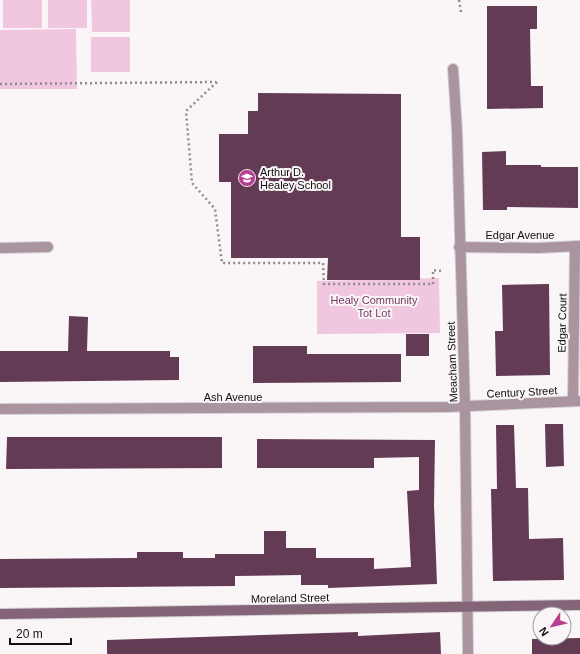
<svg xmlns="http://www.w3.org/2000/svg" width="580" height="654" font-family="Helvetica,sans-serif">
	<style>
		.green { fill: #f1c7e0 }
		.building { fill: #643b54 }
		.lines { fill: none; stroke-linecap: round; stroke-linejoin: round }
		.street-casing { stroke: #d5d1d3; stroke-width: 12 }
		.secondary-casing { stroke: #d5d1d3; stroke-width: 12 }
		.path { stroke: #8f8c8e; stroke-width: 2.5; stroke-dasharray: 2 3; stroke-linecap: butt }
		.street { stroke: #a994a0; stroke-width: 10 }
		.secondary { stroke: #836577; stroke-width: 10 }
		.labels { text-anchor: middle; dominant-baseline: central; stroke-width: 4; stroke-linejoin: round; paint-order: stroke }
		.poi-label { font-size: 11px; fill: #111011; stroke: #faf6f8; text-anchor: start }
		.street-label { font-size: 11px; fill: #111011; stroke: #faf6f8 }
		.park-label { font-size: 11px; fill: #763a61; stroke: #faf6f8 }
	</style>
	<rect width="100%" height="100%" fill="#faf6f8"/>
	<g class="green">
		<rect x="3" y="0" width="39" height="28"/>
		<rect x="48" y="0" width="39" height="28"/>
		<polygon points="91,0 130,0 130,32 92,32"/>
		<polygon points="76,29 77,89 0,89 0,30"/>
		<rect x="91" y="37" width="39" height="35"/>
		<polygon points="439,278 440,333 317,334 317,281"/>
	</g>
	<g class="building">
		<polygon points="487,6 537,6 537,29 530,29 531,86 543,86 543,108 487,109"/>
		<polygon points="258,93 401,94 401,237 420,237 420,280 327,280 328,258 231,258 231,182 219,182 219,134 248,134 248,111 258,111"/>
		<polygon points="506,151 506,165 541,165 541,167 578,167 578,208 507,207 507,210 483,210 482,152"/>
		<polygon points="549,284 550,375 496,376 495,331 503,331 502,285"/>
		<polygon points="69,316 88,317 87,351 170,351 170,357 179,357 179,380 0,382 0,351 68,351"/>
		<rect x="406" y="334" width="23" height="22"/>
		<polygon points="253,346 307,346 307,354 401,354 401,382 253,383"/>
		<polygon points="545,424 563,424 564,466 546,467"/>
		<polygon points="496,425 514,425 516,488 528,488 529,539 563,538 564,580 493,581 491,489 497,489"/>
		<polygon points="7,437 222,437 222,468 6,469"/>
		<polygon points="257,439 435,440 434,505 437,584 328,588 328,585 301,585 301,575 235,576 235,586 0,588 0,559 137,558 137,552 183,552 183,558 215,558 215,554 264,554 264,531 286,531 286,548 316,548 316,558 374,558 374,569 411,567 407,491 419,490 419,457 374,458 374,468 257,468"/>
		<polygon points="358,632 358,636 440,632 441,654 107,654 107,640"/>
		<polygon points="580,638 580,654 532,654 532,639"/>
	</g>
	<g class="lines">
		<g class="street-casing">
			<g id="street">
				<polyline points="453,69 457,131 465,407 468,654"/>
				<polyline points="459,247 538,248 580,246"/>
				<polyline points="0,248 48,247"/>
				<polyline points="573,401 575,246"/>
				<polyline points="0,409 447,407 580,401"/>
			</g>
		</g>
		<g class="secondary-casing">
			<polyline id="secondary" points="0,614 580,605"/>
		</g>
		<g class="path">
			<polyline points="459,0 461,12"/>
			<polyline points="217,82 186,111 192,183 215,209 222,263 323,263 324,284 433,284 433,270 441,271"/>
			<polyline points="0,84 216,82"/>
		</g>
		<use href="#street" class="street"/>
		<use href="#secondary" class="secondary"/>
	</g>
	<defs>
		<g id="school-disc" transform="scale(0.9)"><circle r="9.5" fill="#b83e91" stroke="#faf6f8"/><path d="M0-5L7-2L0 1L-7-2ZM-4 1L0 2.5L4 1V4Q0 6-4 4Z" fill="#fff"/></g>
	</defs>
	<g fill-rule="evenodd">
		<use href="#school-disc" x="247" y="178"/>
	</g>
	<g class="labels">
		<g class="poi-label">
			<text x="260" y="172">Arthur D.<tspan x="260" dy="13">Healey School</tspan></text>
		</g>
		<g class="street-label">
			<text x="520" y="235">Edgar Avenue</text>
			<text transform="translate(562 323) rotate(-89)">Edgar Court</text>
			<text transform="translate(452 362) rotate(-92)">Meacham Street</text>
			<text transform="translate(522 392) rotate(-3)">Century Street</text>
			<text x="233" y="397">Ash Avenue</text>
			<text transform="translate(290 598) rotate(-1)">Moreland Street</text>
		</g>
		<g class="park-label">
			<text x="374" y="300">Healy Community<tspan x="374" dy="13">Tot Lot</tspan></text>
		</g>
	</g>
	<g transform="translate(552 626) rotate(235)"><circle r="19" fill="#faf6f8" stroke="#9d9a9c"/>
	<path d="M0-3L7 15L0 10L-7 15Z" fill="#b83e91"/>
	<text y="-6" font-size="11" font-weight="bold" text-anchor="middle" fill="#111011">N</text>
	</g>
	<path d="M10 638v6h61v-6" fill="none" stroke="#111011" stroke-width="2"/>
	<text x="16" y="638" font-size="12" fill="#111011" stroke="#faf6f8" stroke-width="3" paint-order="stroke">20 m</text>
</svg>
